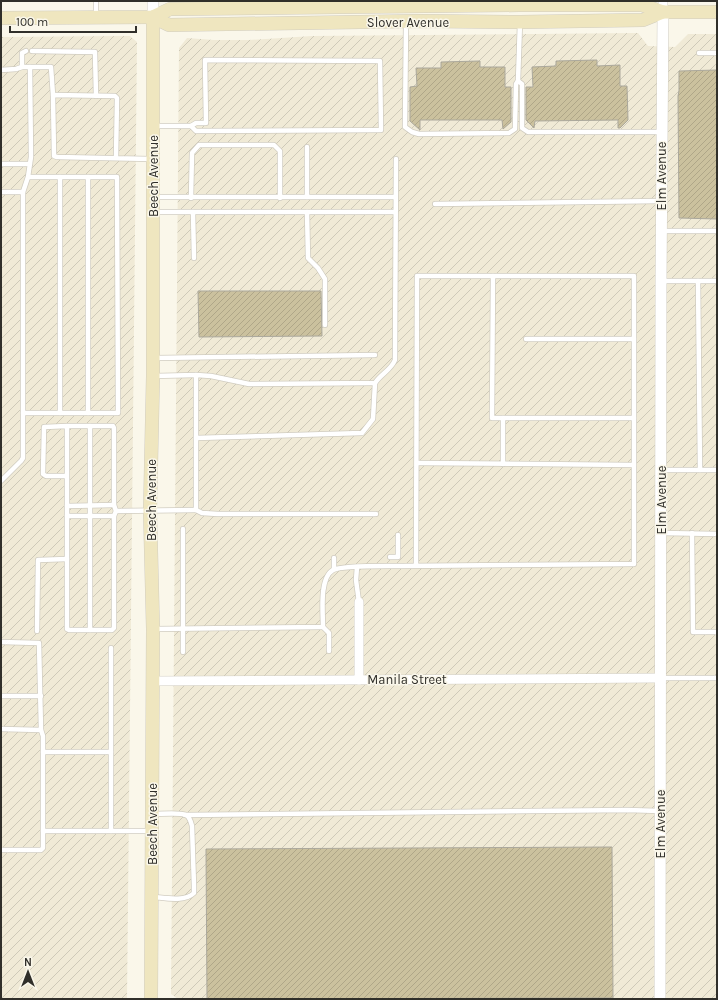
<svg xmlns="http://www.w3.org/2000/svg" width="718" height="1000" font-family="Karla,sans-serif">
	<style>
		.industrial { fill: url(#industrial-furrows) }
		.building { fill: url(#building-hatch); stroke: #aba89c }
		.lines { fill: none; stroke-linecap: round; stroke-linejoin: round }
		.service-casing { stroke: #d1cdc1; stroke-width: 6 }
		.minor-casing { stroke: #d1cdc1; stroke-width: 10 }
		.tertiary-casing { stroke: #d1cdc1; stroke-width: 12 }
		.secondary-casing { stroke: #d1cdc1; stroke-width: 14 }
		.service { stroke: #fff; stroke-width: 4.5 }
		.minor { stroke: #fff; stroke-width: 9 }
		.tertiary { stroke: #fff; stroke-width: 11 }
		.secondary { stroke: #efe6bf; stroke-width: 13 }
		.labels { text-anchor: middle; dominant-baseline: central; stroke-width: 3; stroke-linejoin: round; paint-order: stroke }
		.street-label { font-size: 13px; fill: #302f2a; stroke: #faf7ea }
	</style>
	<defs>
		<pattern id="industrial-furrows" width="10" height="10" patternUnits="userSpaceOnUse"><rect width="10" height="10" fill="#f0ead6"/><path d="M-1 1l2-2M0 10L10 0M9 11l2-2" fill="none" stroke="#cec9b8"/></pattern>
		<pattern id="building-hatch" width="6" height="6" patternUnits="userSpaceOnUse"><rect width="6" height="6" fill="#cbc19e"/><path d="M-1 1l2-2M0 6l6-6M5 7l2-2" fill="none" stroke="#afa688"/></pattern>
	</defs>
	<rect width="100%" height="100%" fill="#faf7ea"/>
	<g class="industrial">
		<polygon points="638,33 648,46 675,47 688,34 717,34 717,999 178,999 171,994 179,48 187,38 214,40 249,40 312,36"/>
		<polygon points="130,36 137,42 127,999 1,999 1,37"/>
	</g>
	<g class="building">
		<polygon points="597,60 597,66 620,65 620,86 627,86 628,120 620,128 618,128 618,120 535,121 534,128 526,120 526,87 533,87 532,67 556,66 556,61"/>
		<polygon points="480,61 480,67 505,67 505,87 511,87 511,122 503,129 502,120 420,120 420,130 410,121 410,87 417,86 416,68 441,68 441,62"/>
		<polygon points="717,70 717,219 679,218 678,96 679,91 679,71"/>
		<polygon points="198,291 321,291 322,336 199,337"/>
		<polygon points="612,847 613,998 207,999 206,849"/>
	</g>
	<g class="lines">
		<g class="service-casing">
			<g id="service">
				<polyline points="96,1 96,16"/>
				<polyline points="406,22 405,127 412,132 419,134 509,133 515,129 516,84 518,81"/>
				<polyline points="520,22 518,81 522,84 522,128 528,132 662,132"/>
				<polyline points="32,51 95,52 96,96"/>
				<polyline points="699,53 717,53"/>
				<polygon points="205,60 380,61 381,130 196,131 191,126 196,123 206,123"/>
				<polyline points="22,67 22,53 26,51"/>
				<polyline points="1,70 16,69 22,67 51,67 53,95"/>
				<polyline points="155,126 191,126"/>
				<polyline points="307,147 307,197"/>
				<polyline points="116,158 117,98 115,96 53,95 54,156 57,157 151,159"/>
				<polyline points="1,164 30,164"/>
				<polyline points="1,192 23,192 23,458 21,461 1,481"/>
				<polyline points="23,192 28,177 31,157 30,67"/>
				<polyline points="155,197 395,197"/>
				<polyline points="191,198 192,153 199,145 274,145 280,151 280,198"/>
				<polyline points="435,204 661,201"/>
				<polyline points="155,212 395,212"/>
				<polyline points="193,212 194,258"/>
				<polyline points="307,212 308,258 318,268 325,279 325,325"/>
				<polyline points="661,231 717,231"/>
				<polyline points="493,276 492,418 503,418"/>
				<polyline points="661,281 698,281"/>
				<polyline points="526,339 634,339"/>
				<polyline points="155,358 375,355"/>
				<polyline points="153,376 196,375"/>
				<polyline points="23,413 118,413 117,177 28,177"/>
				<polyline points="60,413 60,177"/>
				<polyline points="88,413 88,177"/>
				<polyline points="196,438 362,433 373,419 375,383"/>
				<polyline points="417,463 634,465"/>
				<polyline points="503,464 503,418 634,418"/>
				<polyline points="661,470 717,470"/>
				<polyline points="700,470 698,281 717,281"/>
				<polyline points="67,476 46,476 43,474 44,427 67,426 67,629 69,630 112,630 114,628 114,516 116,511 114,505 114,428 113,426 67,426"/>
				<polyline points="67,506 114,505"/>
				<polyline points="116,511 196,510"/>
				<path d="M376,514H218L202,513L196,510V375L211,376L249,384L375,383C381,374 391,370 395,360L396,159"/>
				<polyline points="67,516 114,516"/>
				<polyline points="661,533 717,534"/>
				<polyline points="692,533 693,632 717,632"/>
				<polyline points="390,557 398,557 398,535"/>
				<polyline points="334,558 334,569"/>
				<polyline points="357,567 356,580 359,602"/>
				<polyline points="323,627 329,633 329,651"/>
				<path d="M154,629L323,627C323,613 319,578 333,570C342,565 390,566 403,566C480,566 557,565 634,564V276H417L416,566"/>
				<polyline points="90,630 90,426"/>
				<polyline points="37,631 38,560 67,559"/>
				<polyline points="1,642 39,643 41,730 1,729"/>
				<polyline points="183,652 183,529"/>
				<polyline points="660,678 717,678"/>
				<polyline points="1,696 41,696"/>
				<polyline points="43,752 111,752"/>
				<path d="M154,814C161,814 179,812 186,815C190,817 191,822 192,826L194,886V893C185,902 165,898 154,897"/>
				<polyline points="185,815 627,810 660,811"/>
				<polyline points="43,831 152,831"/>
				<polyline points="111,831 111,648"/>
				<polyline points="1,850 41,850 43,848 43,736 41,730"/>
			</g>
		</g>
		<g class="minor-casing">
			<g id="minor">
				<polyline points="663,1 663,12"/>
				<polyline points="359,680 359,602"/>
				<polyline points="153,681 660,678"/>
			</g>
		</g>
		<g class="tertiary-casing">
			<g id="tertiary">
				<polyline points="153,1 153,17"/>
				<polyline points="660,999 661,281 663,12"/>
			</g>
		</g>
		<g class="secondary-casing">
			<g id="secondary">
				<polyline points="153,17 169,25 421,21 520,22 643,20 663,12 717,12"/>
				<polyline points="1,18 153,17 170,9 519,5 642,5 663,12"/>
				<polyline points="151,999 153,629 150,511 153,376 153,17"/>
			</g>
		</g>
		<use href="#service" class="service"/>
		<use href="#minor" class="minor"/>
		<use href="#tertiary" class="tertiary"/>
		<use href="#secondary" class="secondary"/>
	</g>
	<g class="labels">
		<g class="street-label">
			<text x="408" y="22">Slover Avenue</text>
			<text transform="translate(153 176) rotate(-90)">Beech Avenue</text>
			<text transform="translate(661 176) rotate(-90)">Elm Avenue</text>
			<text transform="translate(151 500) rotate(-90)">Beech Avenue</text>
			<text transform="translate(661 500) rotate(-90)">Elm Avenue</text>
			<text x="407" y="679">Manila Street</text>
			<text transform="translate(152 824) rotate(-90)">Beech Avenue</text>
			<text transform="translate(660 824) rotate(-90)">Elm Avenue</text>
		</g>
	</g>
	<rect width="718" height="1000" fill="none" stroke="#302f2a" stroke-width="4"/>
	<g transform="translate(28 972)" stroke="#faf7ea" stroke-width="3" paint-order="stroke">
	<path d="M0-3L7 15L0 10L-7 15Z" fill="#302f2a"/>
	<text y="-6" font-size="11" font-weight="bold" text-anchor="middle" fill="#302f2a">N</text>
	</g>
	<path d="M10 26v6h126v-6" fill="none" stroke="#302f2a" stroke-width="2"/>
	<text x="16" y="26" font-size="12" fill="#302f2a" stroke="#faf7ea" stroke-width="3" paint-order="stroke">100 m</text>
</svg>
